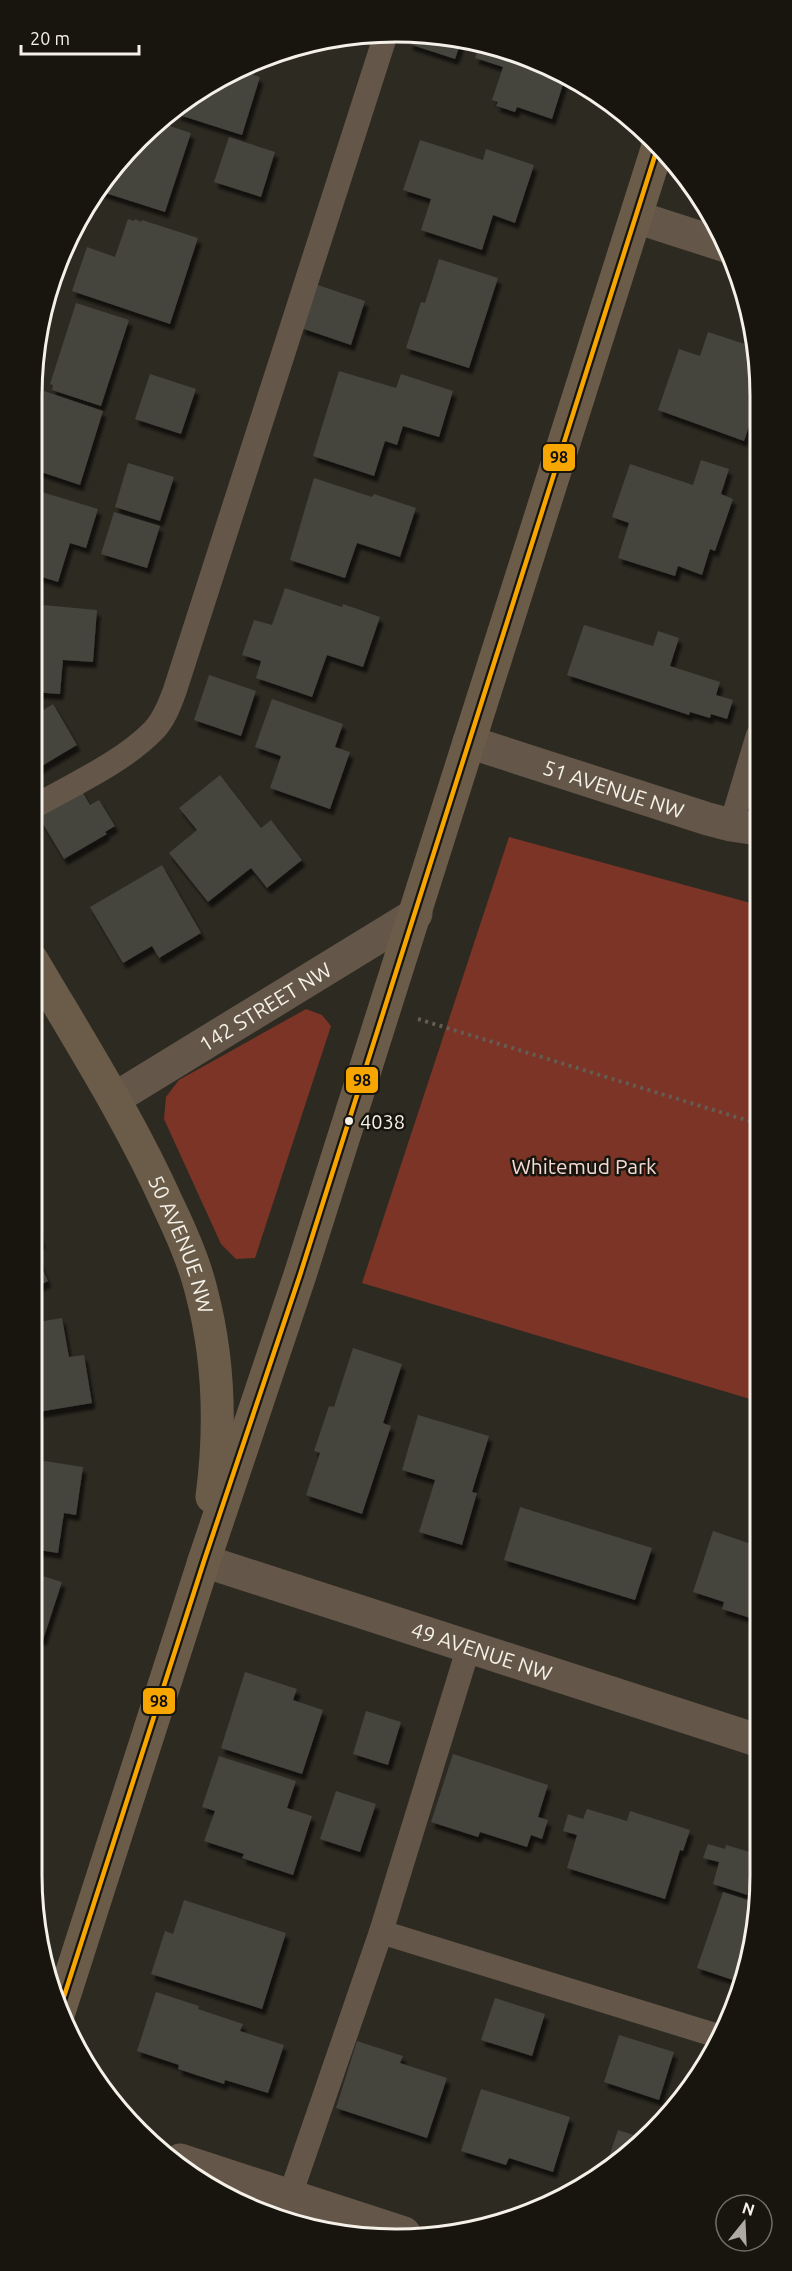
<svg xmlns="http://www.w3.org/2000/svg" width="792" height="2271" font-family="Ubuntu,sans-serif">
	<style>
		.green { fill: #7b3425 }
		.building { fill: #45443e; filter: url(#shadow) }
		.lines { fill: none; stroke-linecap: round; stroke-linejoin: round }
		.path { stroke: #655c52; stroke-width: 4; stroke-dasharray: 3 4.5; stroke-linecap: butt }
		.lane { stroke: #645749; stroke-width: 24 }
		.street { stroke: #645749; stroke-width: 33 }
		.secondary { stroke: #6b5c49; stroke-width: 33 }
		.bus-1-casing { stroke: #17150e; stroke-width: 9 }
		.bus-1 { stroke: #f7a600; stroke-width: 4.5 }
		.bus-dot { fill: #f5f1e8; stroke: #17150e; stroke-width: 2 }
		.labels { text-anchor: middle; dominant-baseline: central; stroke-width: 5; stroke-linejoin: round; paint-order: stroke }
		.bus-label { font-size: 20px; fill: #f5f1e8; stroke: #17150e; text-anchor: start }
		.street-label { font-size: 21px; fill: #f5f1e8; stroke: #17150e }
		.park-label { font-size: 21px; fill: #f6dbd5; stroke: #17150e }
		.rim { fill: none; stroke: #f5f1e8; stroke-width: 3 }
		.line-badge { stroke: #17150e; stroke-width: 2 }
		.pale-badge-label { font-size: 16px; text-anchor: middle; font-weight: bold; fill: #111 }
	</style>
	<defs>
		<filter id="shadow"><feDropShadow dx="3.5" dy="6" stdDeviation="1.5" flood-color="#0009"/></filter>
	</defs>
	<rect width="100%" height="100%" fill="#2d2a22"/>
	<g class="green">
		<polygon points="509,837 758,905 760,1402 362,1283"/>
		<polygon points="306,1009 322,1015 331,1026 255,1258 236,1259 221,1244 164,1119 166,1097 179,1080"/>
	</g>
	<g class="building">
		<polygon points="411,39 461,42 455,59 409,44"/>
		<polygon points="480,43 490,44 566,75 552,119 517,107 515,112 496,106 498,102 492,100 503,67 475,58"/>
		<polygon points="242,71 260,77 242,135 176,114 213,81"/>
		<polygon points="164,124 191,133 165,212 99,191 107,174"/>
		<polygon points="229,137 275,152 261,197 214,182"/>
		<polygon points="420,140 483,160 486,149 534,165 515,223 493,215 482,250 421,230 431,199 403,190"/>
		<polygon points="128,219 134,221 135,219 141,222 142,220 198,238 170,324 72,291 87,247 115,257"/>
		<polygon points="439,259 498,278 469,368 406,348 421,302 425,303"/>
		<polygon points="315,284 365,301 351,345 301,328"/>
		<polygon points="76,303 129,320 101,406 52,390 53,385 50,384"/>
		<polygon points="708,332 757,348 757,402 744,441 658,410 679,349 700,356"/>
		<polygon points="339,371 396,388 401,374 453,391 439,437 403,426 397,445 385,441 374,476 313,456"/>
		<polygon points="150,374 196,389 181,434 135,419"/>
		<polygon points="44,391 103,411 80,485 32,469 32,442 35,430 32,427"/>
		<polygon points="701,460 729,469 721,494 733,499 715,551 710,549 702,575 678,566 675,576 618,558 629,523 612,517 630,464 693,485"/>
		<polygon points="128,463 174,477 160,521 115,507"/>
		<polygon points="314,478 372,497 374,494 416,508 400,557 357,543 345,578 290,560"/>
		<polygon points="32,489 98,509 86,548 70,543 58,582 32,574"/>
		<polygon points="114,512 160,526 147,568 101,554"/>
		<polygon points="285,588 342,607 343,604 380,617 363,667 327,655 312,697 256,678 261,661 242,655 254,620 272,625"/>
		<polygon points="32,604 97,610 93,662 63,660 60,694 32,692"/>
		<polygon points="584,625 653,646 658,631 679,638 670,666 720,682 716,695 733,700 727,719 711,714 710,718 690,712 689,715 567,675"/>
		<polygon points="209,675 256,691 241,736 194,720"/>
		<polygon points="272,699 343,724 335,747 350,752 330,809 270,788 281,756 255,747"/>
		<polygon points="53,704 77,745 35,770 32,765 32,717"/>
		<polygon points="220,775 261,828 271,820 302,860 267,888 251,868 208,902 169,853 197,830 179,808"/>
		<polygon points="80,788 90,805 99,800 115,826 105,832 107,834 64,859 37,814"/>
		<polygon points="162,865 201,933 159,958 152,946 123,963 90,907"/>
		<polygon points="32,1219 42,1242 32,1247 48,1281 32,1289"/>
		<polygon points="62,1318 69,1357 84,1355 92,1403 32,1413 32,1323"/>
		<polygon points="353,1348 402,1364 383,1423 391,1426 362,1514 306,1495 320,1453 314,1451 329,1406 334,1407"/>
		<polygon points="418,1415 489,1436 472,1492 477,1493 462,1545 419,1532 435,1480 402,1470"/>
		<polygon points="32,1459 83,1467 76,1515 64,1513 58,1553 32,1549"/>
		<polygon points="520,1507 652,1548 635,1600 504,1560"/>
		<polygon points="713,1531 760,1547 760,1621 722,1609 724,1602 693,1592"/>
		<polygon points="32,1573 62,1582 43,1640 32,1636"/>
		<polygon points="245,1672 297,1689 293,1700 323,1710 302,1774 221,1748"/>
		<polygon points="366,1711 401,1722 388,1765 353,1754"/>
		<polygon points="453,1754 548,1785 538,1817 548,1820 542,1839 531,1835 527,1847 480,1832 478,1837 431,1822"/>
		<polygon points="219,1756 296,1781 287,1808 312,1816 293,1875 242,1858 244,1854 204,1841 215,1811 202,1807"/>
		<polygon points="336,1791 376,1804 360,1852 320,1839"/>
		<polygon points="587,1809 627,1821 630,1811 690,1830 683,1851 680,1850 665,1899 567,1868 577,1835 563,1831 568,1814 583,1819"/>
		<polygon points="708,1844 725,1849 726,1845 760,1855 757,1898 713,1884 719,1862 703,1858"/>
		<polygon points="723,1892 757,1903 748,1969 746,1974 740,1972 736,1981 697,1968"/>
		<polygon points="184,1900 286,1933 262,2009 151,1974 165,1931 173,1934"/>
		<polygon points="156,1992 199,2006 198,2009 243,2024 240,2031 284,2045 268,2093 225,2080 224,2084 178,2069 179,2065 137,2051"/>
		<polygon points="495,1998 545,2014 532,2056 481,2040"/>
		<polygon points="619,2035 674,2052 659,2100 604,2082"/>
		<polygon points="357,2041 403,2056 400,2063 447,2078 427,2138 336,2108"/>
		<polygon points="481,2089 570,2117 553,2172 509,2158 506,2165 461,2151"/>
		<polygon points="618,2130 640,2137 604,2172"/>
	</g>
	<g class="lines">
		<polyline class="path" points="418,1019 759,1124"/>
		<g class="lane">
			<path d="M32,808C70,786 123,762 153,731C164,720 170,704 175,690L385,37"/>
			<polyline points="731,825 758,735"/>
			<polyline points="381,1932 718,2036"/>
			<polyline points="283,2216 381,1932 469,1646"/>
		</g>
		<g class="street">
			<polyline points="636,217 726,246"/>
			<path id="s1" d="M469,742L708,819L731,825L758,829"/>
			<path id="s2" d="M114,1099L416,914"/>
			<path id="s3" d="M204,1561L760,1741"/>
			<polyline points="180,2160 404,2233"/>
		</g>
		<g class="secondary">
			<path id="s4" d="M32,960C79,1040 130,1120 168,1205C181,1232 194,1261 201,1290C219,1357 221,1428 212,1497"/>
			<polyline points="59,2012 204,1561 300,1275 658,146"/>
		</g>
		<g class="bus-1-casing">
			<polyline id="bus-1" points="59,2012 204,1561 300,1275 658,146"/>
		</g>
		<use href="#bus-1" class="bus-1"/>
	</g>
	<circle class="bus-dot" cx="349" cy="1121" r="5"/>
	<g class="labels">
		<g class="bus-label">
			<text x="360" y="1121">4038</text>
		</g>
		<g class="street-label">
			<text stroke="none"><textPath href="#s1" startOffset="152">51 AVENUE NW</textPath></text>
			<text stroke="none"><textPath href="#s2" startOffset="177">142 STREET NW</textPath></text>
			<text stroke="none"><textPath href="#s4" startOffset="322">50 AVENUE NW</textPath></text>
			<text stroke="none"><textPath href="#s3" startOffset="292">49 AVENUE NW</textPath></text>
		</g>
		<g class="park-label">
			<text x="584" y="1166">Whitemud Park</text>
		</g>
	</g>
	<path d="M0 0H792V2271H0ZM396 42H396A354 354 0 0 1 750 396V1875A354 354 0 0 1 396 2229H396A354 354 0 0 1 42 1875V396A354 354 0 0 1 396 42Z" fill="#17150e" fill-rule="evenodd"/>
	<path class="rim" d="M396 42H396A354 354 0 0 1 750 396V1875A354 354 0 0 1 396 2229H396A354 354 0 0 1 42 1875V396A354 354 0 0 1 396 42Z"/>
	<g class="line-badge">
		<rect x="542" y="443" width="34" height="29" rx="6" fill="#f7a600"/>
		<rect x="345" y="1066" width="34" height="28" rx="6" fill="#f7a600"/>
		<rect x="142" y="1687" width="34" height="28" rx="6" fill="#f7a600"/>
	</g>
	<g class="pale-badge-label">
		<text x="559" y="463">98</text>
		<text x="362" y="1086">98</text>
		<text x="159" y="1707">98</text>
	</g>
	<g transform="translate(744 2223) rotate(18)"><circle r="28" fill="#17150e" stroke="#706d65" stroke-width="1.5"/>
	<path d="M0-4.5L10 22L0 15L-10 22Z" fill="#afaba3"/>
	<text y="-9" font-size="16" font-weight="bold" text-anchor="middle" fill="#f5f1e8">N</text>
	</g>
	<path d="M21 45v9h118v-9" fill="none" stroke="#f5f1e8" stroke-width="3"/>
	<text x="30" y="45" font-size="18" fill="#f5f1e8" stroke="#17150e" stroke-width="4.5" paint-order="stroke">20 m</text>
</svg>
